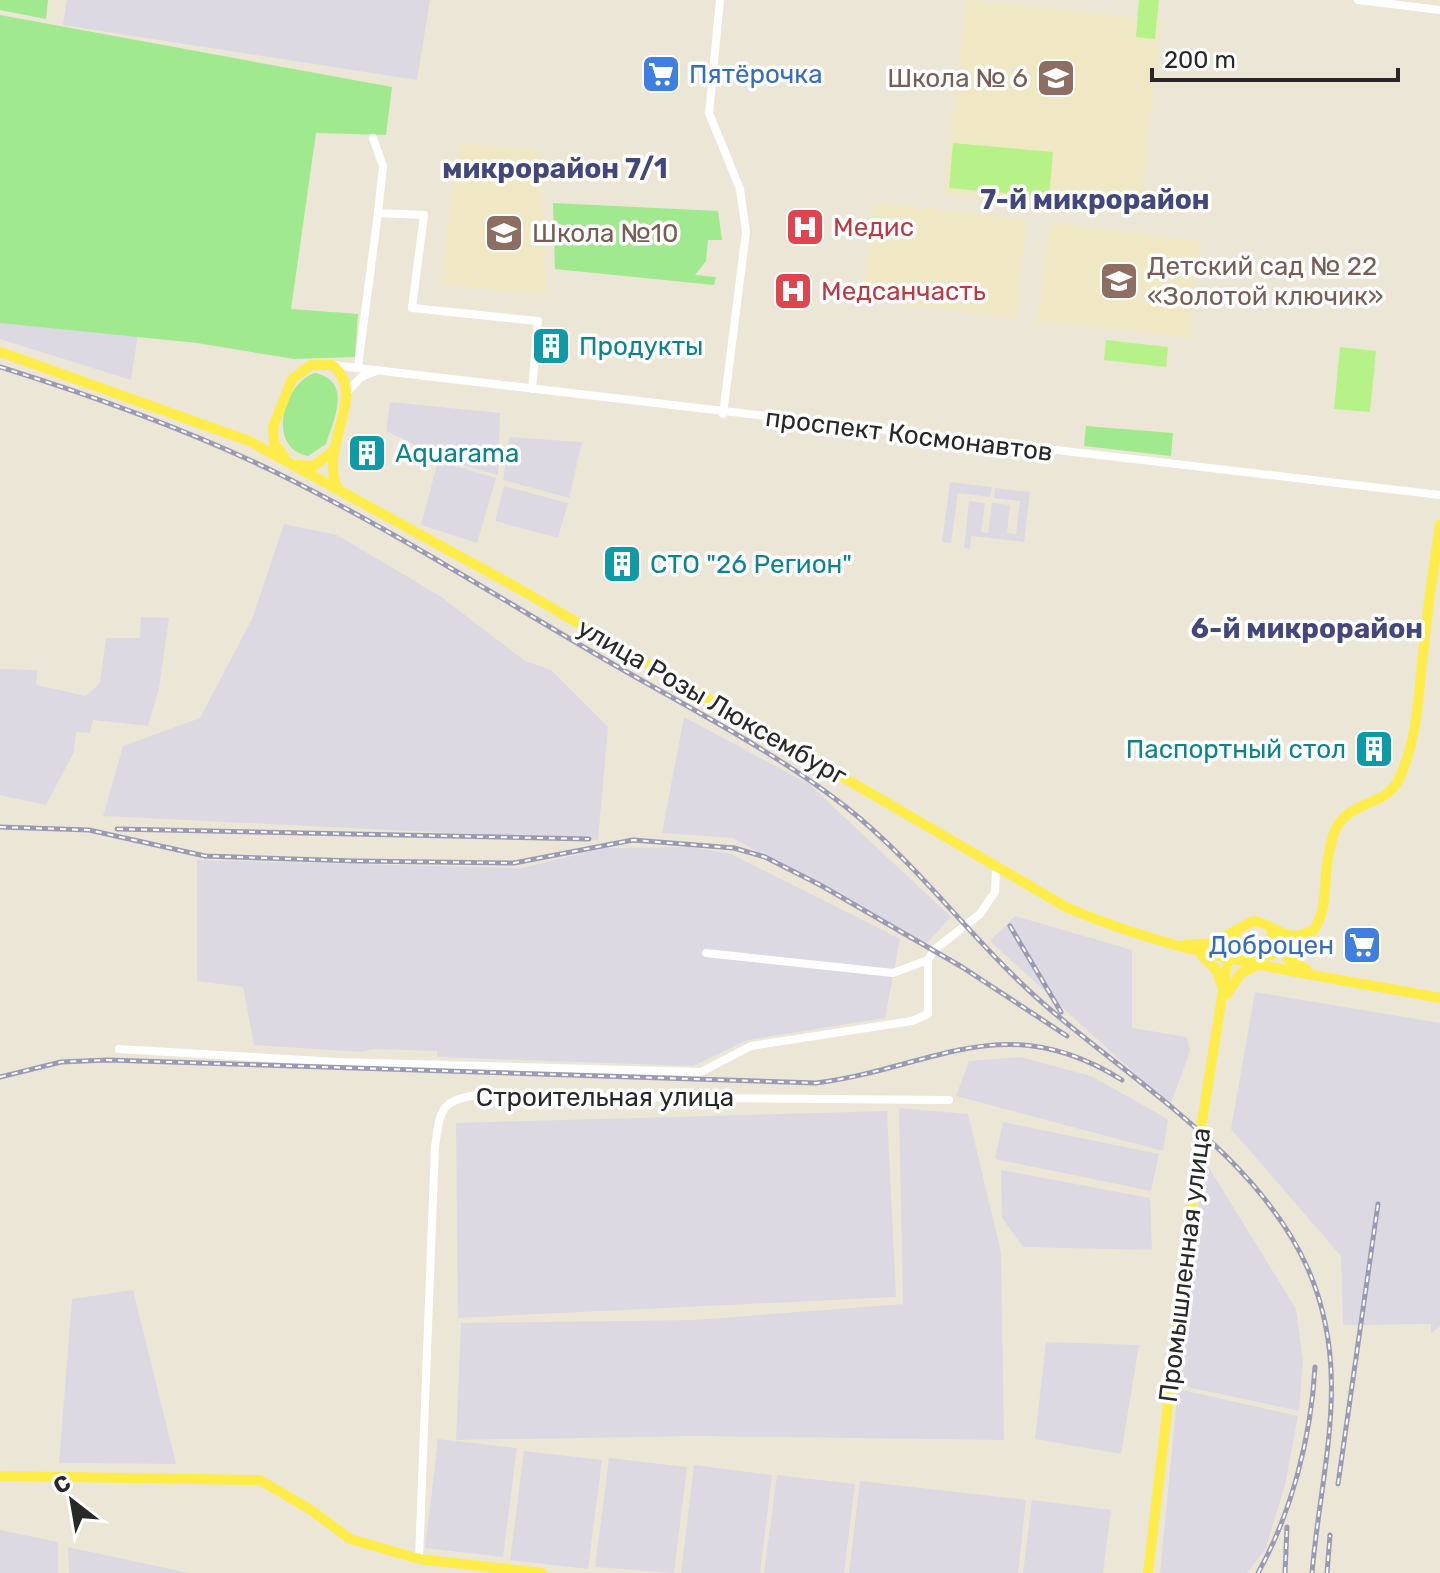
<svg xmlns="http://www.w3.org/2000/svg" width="1440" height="1573" font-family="Rubik,sans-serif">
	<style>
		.industrial { fill: #ddd9e3 }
		.education { fill: #f0e8c4 }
		.green { fill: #a1e98e }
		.pitch { fill: #b7f288 }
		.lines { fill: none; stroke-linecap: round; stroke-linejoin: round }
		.minor { stroke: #fff; stroke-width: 8 }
		.major { stroke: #feec4b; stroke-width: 10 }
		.rail-casing { stroke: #9a9ab5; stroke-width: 5 }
		.rail { stroke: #fff; stroke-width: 2; stroke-dasharray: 6; stroke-linecap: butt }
		.labels { text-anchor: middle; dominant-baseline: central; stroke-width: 7; stroke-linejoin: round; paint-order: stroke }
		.shop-label { font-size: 26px; fill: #366cbe; stroke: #fff; text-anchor: start }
		.education-label { font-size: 26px; fill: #785e54; stroke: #fff; text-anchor: start }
		.health-label { font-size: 26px; fill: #be3a42; stroke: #fff; text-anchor: start }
		.culture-label { font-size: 26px; fill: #0d838f; stroke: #fff; text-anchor: start }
		.street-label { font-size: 26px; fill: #282828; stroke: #fff }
		.neighbourhood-label { font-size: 28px; font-weight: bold; fill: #44477c; stroke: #fff }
	</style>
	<rect width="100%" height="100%" fill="#ece6d7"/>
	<g class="industrial">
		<polygon points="67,0 430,0 417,80 63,25"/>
		<polygon points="0,301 138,334 131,380 0,339"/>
		<polygon points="390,402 500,413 498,475 451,462 386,431"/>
		<polygon points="509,437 582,442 569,498 503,480"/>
		<polygon points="438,461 496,478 477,543 421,525"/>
		<polygon points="950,482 992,487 990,497 958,493 951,543 942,542"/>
		<polygon points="504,486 568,503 558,538 495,521"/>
		<polygon points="995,488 1030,492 1024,542 971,536 970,549 964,548 969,501 985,503 981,532 988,533 992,503 1010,505 1007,533 1016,534 1020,501 994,498"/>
		<polygon points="284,524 337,535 440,596 525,661 551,670 608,727 598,840 103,816 123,746 200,718 252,619"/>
		<polygon points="141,617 169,618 159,688 148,726 93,720 90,733 76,732 74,752 46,805 0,795 0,669 37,670 36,685 86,696 100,683 106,638 140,638"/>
		<polygon points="684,717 809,784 951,917 925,945 733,838 662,833"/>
		<polygon points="691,847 731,854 900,939 885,1018 748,1040 693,1066 437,1057 437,1051 373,1049 362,1052 254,1045 243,987 197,981 197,860 522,868 604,848"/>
		<polygon points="1015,916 1132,950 1132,1028 1187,1037 1190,1051 1170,1106 990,941"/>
		<polygon points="1255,992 1440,1023 1440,1326 1431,1334 1431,1324 1343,1325 1341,1256 1231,1129"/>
		<polygon points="1020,1057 1091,1076 1168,1119 1163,1151 956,1096 969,1061"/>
		<polygon points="899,1108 968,1114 1001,1252 1004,1440 696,1436 456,1440 461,1323 694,1320 903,1304"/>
		<polygon points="887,1111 896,1297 458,1318 456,1123"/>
		<polygon points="1003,1122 1159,1154 1151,1191 995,1159"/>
		<polygon points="1203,1158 1296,1309 1303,1362 1299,1411 1179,1385"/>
		<polygon points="1001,1170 1150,1198 1152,1250 1023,1247 1002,1218"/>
		<polygon points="133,1290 176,1464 59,1463 72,1299"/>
		<polygon points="1046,1342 1139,1345 1121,1454 1035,1439"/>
		<polygon points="1178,1389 1298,1416 1285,1485 1265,1550 1247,1573 1160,1573"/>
		<polygon points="438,1439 517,1448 503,1557 425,1548"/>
		<polygon points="524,1451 602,1460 588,1569 510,1560"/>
		<polygon points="609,1458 687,1467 674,1573 595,1567"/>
		<polygon points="694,1465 772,1475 760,1573 681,1573"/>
		<polygon points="777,1475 855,1484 844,1573 764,1573"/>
		<polygon points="860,1481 1026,1500 1018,1573 849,1573"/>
		<polygon points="1032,1500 1111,1510 1103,1573 1023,1573"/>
		<polygon points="0,1530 58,1542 58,1573 0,1573"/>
		<polygon points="68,1547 189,1573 69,1573"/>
	</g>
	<g class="education">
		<polygon points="966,0 1162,20 1139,214 944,194"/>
		<polygon points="459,143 537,149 541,159 547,296 440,284"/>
		<polygon points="874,202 1027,220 1016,318 862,300"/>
		<polygon points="1050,222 1200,241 1190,338 1037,322"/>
	</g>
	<g class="green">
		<polygon points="0,0 48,0 46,19 0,10"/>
		<polygon points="0,15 392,87 386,135 316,133 291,309 358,314 355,357 294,359 197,343 0,323"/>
		<polygon points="553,203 718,211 722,240 708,240 706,261 695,275 716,277 714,285 555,269"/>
		<path d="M315,373C352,381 335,418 326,444L308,456C266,448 283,383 315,373Z"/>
		<polygon points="1086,426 1173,433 1171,456 1084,446"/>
	</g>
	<g class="pitch">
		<polygon points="1139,0 1159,0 1155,39 1136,37"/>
		<polygon points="953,143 1053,152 1049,197 949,188"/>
		<polygon points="1106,340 1168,347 1166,367 1104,360"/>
		<polygon points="1340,347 1376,351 1370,412 1334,409"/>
	</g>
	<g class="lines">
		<g class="minor">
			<polyline points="720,0 709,113 740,189 746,232 723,414"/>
			<polyline points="1358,0 1440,10"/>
			<polyline points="373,138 383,166 378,213"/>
			<polyline points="332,365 1440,495"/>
			<polyline points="358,366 378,213 424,215 412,308 538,321 532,389"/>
			<polyline points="348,391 361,377 376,371"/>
			<polyline points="706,953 893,973 928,960"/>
			<polyline points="119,1049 337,1062 701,1072 751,1046 912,1021 928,1014 928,960 934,950 980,914 995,892 996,869"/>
			<path d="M419,1559L435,1146C440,1116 438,1101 472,1096L949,1100"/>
		</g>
		<g class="major">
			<path d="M0,352L249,441L516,587L1066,907C1185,959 1314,974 1440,998"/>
			<path d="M284,456L274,443L273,427L292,379L311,365H332C370,394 317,446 338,489"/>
			<polyline points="297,465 314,466 333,451"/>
			<polyline points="1236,939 1242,953 1258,958 1272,948 1272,931"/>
			<path d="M1185,945L1213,943L1253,921C1274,923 1284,944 1309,932"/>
			<polyline points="1279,947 1289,960 1306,969"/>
			<polyline points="1202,956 1215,968 1223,988"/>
			<path d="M1263,957C1348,934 1313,894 1334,833C1345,801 1384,807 1398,781C1419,737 1418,693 1424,645C1428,605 1434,564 1440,524"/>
			<polyline points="1227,994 1241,973 1258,965"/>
			<polyline points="0,1476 260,1480 311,1510 350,1539 419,1559 542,1573"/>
			<polyline points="1148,1573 1200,1134 1228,959 1236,937"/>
		</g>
		<g class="rail-casing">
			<g id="rail">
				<path d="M0,367C96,397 189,430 279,474C389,528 493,594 599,656C681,704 770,748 846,807C922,867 978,949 1052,1011C1140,1086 1260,1160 1308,1269C1353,1372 1321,1467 1312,1573"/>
				<polyline points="0,827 89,830 205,856 355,861 514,863 633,840 734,848 765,857 822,886 962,967 1067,1036"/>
				<polyline points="117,829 589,839"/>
				<polyline points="1010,926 1061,1012"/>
				<path d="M0,1077L61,1062L108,1060L816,1083C934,1068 1003,1006 1122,1080"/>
				<polyline points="1338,1484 1378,1204"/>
				<path d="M1258,1573C1292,1512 1311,1437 1315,1367"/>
				<polyline points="1285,1573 1287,1527"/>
				<polyline points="1327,1573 1330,1535"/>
			</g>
		</g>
		<use href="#rail" class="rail"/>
	</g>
	<defs>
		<g id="supermarket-square" transform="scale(2)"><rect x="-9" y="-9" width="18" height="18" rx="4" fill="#3f7fe0" stroke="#fff"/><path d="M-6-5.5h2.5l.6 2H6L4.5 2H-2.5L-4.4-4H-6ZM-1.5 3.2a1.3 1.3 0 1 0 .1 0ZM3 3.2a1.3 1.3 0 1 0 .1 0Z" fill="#fff"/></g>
		<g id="school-square" transform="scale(2)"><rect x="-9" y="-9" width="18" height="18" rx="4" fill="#8d6e63" stroke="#fff"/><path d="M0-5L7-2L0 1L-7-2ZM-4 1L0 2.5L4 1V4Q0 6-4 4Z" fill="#fff"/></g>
		<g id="hospital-square" transform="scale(2)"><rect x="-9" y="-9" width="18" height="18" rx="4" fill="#e0444e" stroke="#fff"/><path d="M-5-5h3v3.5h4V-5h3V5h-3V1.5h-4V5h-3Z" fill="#fff"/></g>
		<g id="building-square" transform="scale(2)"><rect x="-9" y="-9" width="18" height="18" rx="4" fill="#0f9aa8" stroke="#fff"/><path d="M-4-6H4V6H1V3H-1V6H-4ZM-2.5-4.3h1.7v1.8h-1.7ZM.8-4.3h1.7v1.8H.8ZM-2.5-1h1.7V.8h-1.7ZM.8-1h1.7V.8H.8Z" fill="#fff"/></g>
	</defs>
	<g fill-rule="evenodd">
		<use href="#supermarket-square" x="661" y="74"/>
		<use href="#school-square" x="1056" y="78"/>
		<use href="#hospital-square" x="805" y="227"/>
		<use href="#school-square" x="504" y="233"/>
		<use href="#school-square" x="1119" y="281"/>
		<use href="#hospital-square" x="793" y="291"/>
		<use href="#building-square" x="551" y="346"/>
		<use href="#building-square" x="367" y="453"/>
		<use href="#building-square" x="622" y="564"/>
		<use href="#building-square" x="1374" y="749"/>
		<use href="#supermarket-square" x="1362" y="945"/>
	</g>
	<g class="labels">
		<g class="shop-label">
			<text x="689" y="74">Пятёрочка</text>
			<text x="1334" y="945" text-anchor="end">Доброцен</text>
		</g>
		<g class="education-label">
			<text x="1028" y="78" text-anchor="end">Школа № 6</text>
			<text x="532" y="233">Школа №10</text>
			<text x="1147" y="266">Детский сад № 22<tspan x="1147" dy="30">«Золотой ключик»</tspan></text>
		</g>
		<g class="health-label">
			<text x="833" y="227">Медис</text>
			<text x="821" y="291">Медсанчасть</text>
		</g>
		<g class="culture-label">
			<text x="579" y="346">Продукты</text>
			<text x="395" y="453">Aquarama</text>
			<text x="650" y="564">СТО "26 Регион"</text>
			<text x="1346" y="749" text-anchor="end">Паспортный стол</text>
		</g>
		<g class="street-label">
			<text transform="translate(909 435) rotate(7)">проспект Космонавтов</text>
			<text transform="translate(712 702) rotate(30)">улица Розы Люксембург</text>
			<text x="605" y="1097">Строительная улица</text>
			<text transform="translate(1185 1265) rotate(-83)">Промышленная улица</text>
		</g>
		<g class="neighbourhood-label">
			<text x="555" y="168">микрорайон 7/1</text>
			<text x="1095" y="199">7-й микрорайон</text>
			<text x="1307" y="628">6-й микрорайон</text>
		</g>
	</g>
	<g transform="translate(72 1501) rotate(329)" stroke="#ffffff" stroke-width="6" paint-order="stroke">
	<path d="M0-6L14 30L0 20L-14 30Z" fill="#282828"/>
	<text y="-12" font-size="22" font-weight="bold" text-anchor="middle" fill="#282828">С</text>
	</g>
	<path d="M1152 68v12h246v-12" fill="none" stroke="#282828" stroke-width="4"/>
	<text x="1164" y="68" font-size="24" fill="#282828" stroke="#ffffff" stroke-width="6" paint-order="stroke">200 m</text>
</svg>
